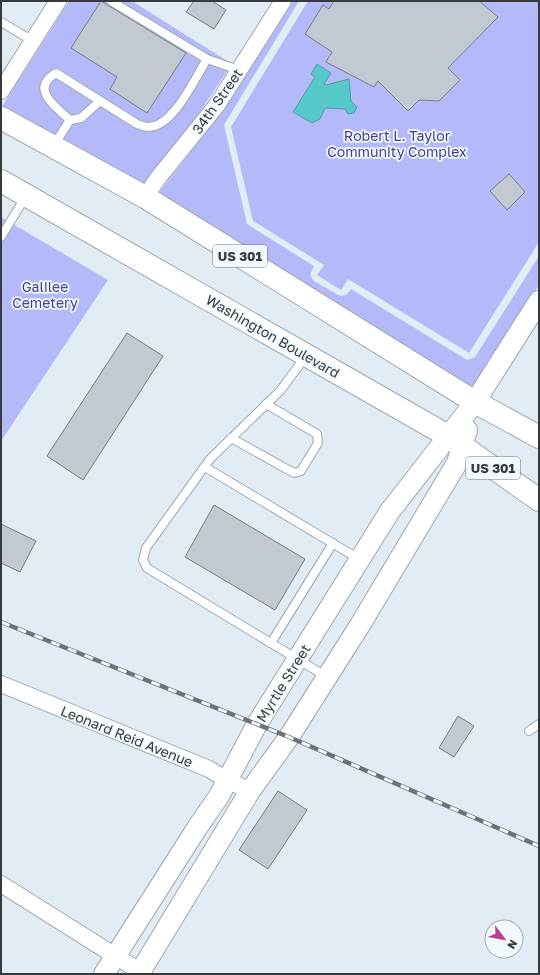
<svg xmlns="http://www.w3.org/2000/svg" width="540" height="975" font-family="'Golos Text',sans-serif">
	<style>
		.green { fill: #b4baf9 }
		.water { fill: #56caca; stroke: #4c9fa0 }
		.building { fill: #c2c9d2; stroke: #777c85 }
		.lines { fill: none; stroke-linecap: round; stroke-linejoin: round }
		.service-casing { stroke: #9da7ae; stroke-width: 10 }
		.minor-casing { stroke: #9da7ae; stroke-width: 18 }
		.tertiary-casing { stroke: #9da7ae; stroke-width: 22 }
		.primary-casing { stroke: #9da7ae; stroke-width: 24 }
		.service { stroke: #fff; stroke-width: 8 }
		.minor { stroke: #fff; stroke-width: 16 }
		.tertiary { stroke: #fff; stroke-width: 20 }
		.primary { stroke: #fff; stroke-width: 22 }
		.rail-casing { stroke: #6c7276; stroke-width: 4.5 }
		.rail { stroke: #f2f9fd; stroke-width: 3; stroke-dasharray: 9; stroke-linecap: butt }
		.labels { text-anchor: middle; dominant-baseline: central; stroke-width: 3.5; stroke-linejoin: round; paint-order: stroke }
		.shield { fill: #f2f9fd; stroke: #6e7377; stroke-width: 1 }
		.shield-label { font-size: 13px; font-weight: bold; fill: #363a3d }
		.street-label { font-size: 14px; fill: #363a3d; stroke: #f2f9fd }
		.park-label { font-size: 14px; fill: #434195; stroke: #f2f9fd }
	</style>
	<rect width="100%" height="100%" fill="#e2ecf4"/>
	<g class="green">
		<polygon points="69,1 132,1 232,64 193,122 151,173 142,187 1,108"/>
		<polygon points="293,1 299,1 224,125 247,224 314,266 310,275 314,281 340,296 346,295 351,289 467,360 475,357 539,256 539,285 472,391 157,195 224,109"/>
		<polygon points="308,1 539,1 539,242 469,353 348,279 341,290 317,275 324,265 253,221 231,127"/>
		<polygon points="1,217 108,280 1,441"/>
	</g>
	<polygon class="water" points="317,64 331,73 324,84 326,85 349,79 351,101 357,107 354,113 348,114 345,109 325,108 320,119 312,123 293,112 315,77 311,74"/>
	<g class="building">
		<polygon points="101,1 186,53 147,113 110,89 117,77 71,48"/>
		<polygon points="194,1 212,1 226,10 214,29 186,12"/>
		<polygon points="334,1 479,1 498,17 448,68 460,80 439,101 419,100 408,111 378,81 374,87 326,62 332,52 305,34 323,5 329,9"/>
		<polygon points="509,174 525,192 507,210 490,191"/>
		<polygon points="127,333 163,356 83,480 47,456"/>
		<polygon points="214,505 305,559 275,610 185,557"/>
		<polygon points="1,524 36,541 20,572 1,563"/>
		<polygon points="458,716 474,726 454,757 439,748"/>
		<polygon points="278,791 307,810 268,869 239,850"/>
	</g>
	<g class="lines">
		<g class="service-casing">
			<g id="service">
				<polyline points="111,1 207,59 239,70"/>
				<polyline points="1,22 33,41"/>
				<path d="M100,101L81,118L70,120C56,107 29,89 56,73L137,124C140,125 145,127 149,127C174,126 195,78 207,59"/>
				<polyline points="54,145 70,120"/>
				<polyline points="1,237 26,196"/>
				<polyline points="306,356 280,391 210,459 146,548 143,560 147,568 327,677"/>
				<polyline points="231,438 294,473 301,471 318,443 317,434 266,404"/>
				<polyline points="205,467 359,559"/>
				<polyline points="271,643 333,543"/>
				<polyline points="529,731 539,724"/>
			</g>
		</g>
		<g class="minor-casing">
			<g id="minor">
				<polyline points="1,91 58,1"/>
				<polyline points="145,197 158,178 217,105 283,1"/>
				<polyline points="1,684 209,769 227,780 250,791"/>
				<polyline points="1,884 144,974"/>
			</g>
		</g>
		<g class="tertiary-casing">
			<g id="tertiary">
				<polyline points="104,974 197,828 219,796 257,724 390,511 475,402 539,301"/>
				<polyline points="139,974 250,791 289,737 360,625 457,463 467,430"/>
			</g>
		</g>
		<g class="primary-casing">
			<g id="primary">
				<polyline points="1,118 145,197 475,402 539,437"/>
				<polyline points="1,181 448,436 539,500"/>
			</g>
		</g>
		<use href="#service" class="service"/>
		<use href="#minor" class="minor"/>
		<use href="#tertiary" class="tertiary"/>
		<use href="#primary" class="primary"/>
		<g class="rail-casing">
			<polyline id="rail" points="1,622 289,737 539,846"/>
		</g>
		<use href="#rail" class="rail"/>
	</g>
	<g class="labels">
		<g class="shield">
			<rect x="213" y="245" width="54" height="22" rx="3"/>
			<rect x="466" y="457" width="54" height="22" rx="3"/>
		</g>
		<g class="shield-label">
			<text x="240" y="256">US 301</text>
			<text x="493" y="468">US 301</text>
		</g>
		<g class="street-label">
			<text transform="translate(217 101) rotate(-55)">34th Street</text>
			<text transform="translate(273 336) rotate(30)">Washington Boulevard</text>
			<text transform="translate(283 683) rotate(-58)">Myrtle Street</text>
			<text transform="translate(127 736) rotate(22)">Leonard Reid Avenue</text>
		</g>
		<g class="park-label">
			<text x="397" y="135">Robert L. Taylor<tspan x="397" dy="16">Community Complex</tspan></text>
			<text x="45" y="286">Galilee<tspan x="45" dy="16">Cemetery</tspan></text>
		</g>
	</g>
	<rect width="540" height="975" fill="none" stroke="#363a3d" stroke-width="4"/>
	<g transform="translate(504 939) rotate(122)"><circle r="19" fill="#f2f9fd" stroke="#a7adb0"/>
	<path d="M0-3L7 15L0 10L-7 15Z" fill="#ba3f91"/>
	<text y="-6" font-size="11" font-weight="bold" text-anchor="middle" fill="#363a3d">N</text>
	</g>
</svg>
